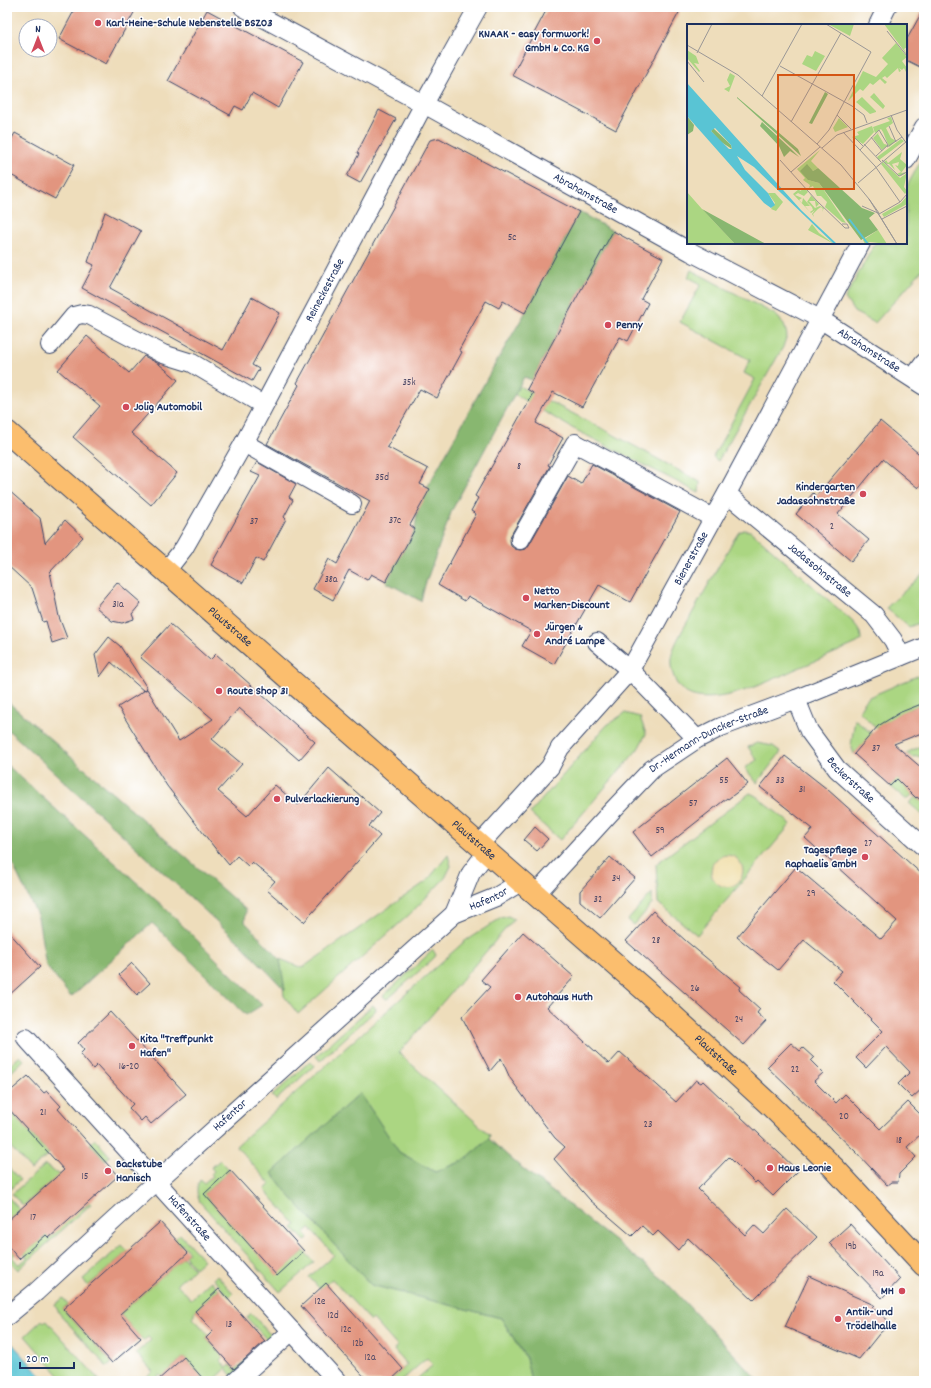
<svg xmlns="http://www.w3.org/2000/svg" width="931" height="1388" font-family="Dekko,sans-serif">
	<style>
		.green { fill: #abd682; stroke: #638270 }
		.forest { fill: #88b770; stroke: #527367 }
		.sand { fill: #eeda9e; stroke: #84847e }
		.water { fill: #59c4d4; stroke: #3a7a99 }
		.building { fill: #e2957f }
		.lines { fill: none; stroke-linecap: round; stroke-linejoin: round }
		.minor-casing { stroke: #3b496c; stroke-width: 20 }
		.major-casing { stroke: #3b496c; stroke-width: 24 }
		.minor { stroke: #fff; stroke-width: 18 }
		.major { stroke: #fbbe6e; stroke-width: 22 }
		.poi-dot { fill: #d1495b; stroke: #fff; stroke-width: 1.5 }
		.labels { text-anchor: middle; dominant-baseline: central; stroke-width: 3; stroke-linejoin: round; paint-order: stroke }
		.number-label { font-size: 10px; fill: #4d4866 }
		.poi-label { font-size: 12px; font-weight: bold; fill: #1b2f5e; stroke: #fff; text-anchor: start }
		.street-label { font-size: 12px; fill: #1b2f5e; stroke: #fff }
		.inset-river { fill: none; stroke: #59c4d4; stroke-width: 2 }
		.inset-road { fill: none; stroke: #9a9796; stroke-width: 1 }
		.view { fill: #d45514; fill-opacity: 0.15; stroke: #d45514; stroke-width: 2 }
		.inset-edge { fill: none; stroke: #1b2f5e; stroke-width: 2 }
	</style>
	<rect width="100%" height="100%" fill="#fff"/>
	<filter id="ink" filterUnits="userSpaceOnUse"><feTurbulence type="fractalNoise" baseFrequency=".025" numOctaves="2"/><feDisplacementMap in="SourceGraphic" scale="8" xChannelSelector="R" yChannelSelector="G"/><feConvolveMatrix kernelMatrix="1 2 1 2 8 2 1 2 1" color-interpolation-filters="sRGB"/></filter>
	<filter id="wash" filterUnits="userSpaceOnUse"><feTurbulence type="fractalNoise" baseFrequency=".012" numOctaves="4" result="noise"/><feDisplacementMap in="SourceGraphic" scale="16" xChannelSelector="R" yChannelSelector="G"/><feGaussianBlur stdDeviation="0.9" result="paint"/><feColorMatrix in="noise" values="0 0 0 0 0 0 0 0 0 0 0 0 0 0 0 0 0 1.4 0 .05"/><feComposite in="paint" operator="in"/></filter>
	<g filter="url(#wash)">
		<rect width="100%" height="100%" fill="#edb"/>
		<g class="green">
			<polygon points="924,155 924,268 875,323 854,312 845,298 875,243 906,243 906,188"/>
			<polygon points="691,270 776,315 784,324 787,335 783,347 718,461 713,457 755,379 744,373 750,360 680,322 701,284 688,277"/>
			<polygon points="519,386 605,430 700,482 699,493 572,428 514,394"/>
			<path d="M744,530L750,531L760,539L853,622C858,628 861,631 861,640L857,643C837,652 816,661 796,669C769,681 696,719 676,682C672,673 669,663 672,653C677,638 687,623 694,610C707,587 720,564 733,541L739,532Z"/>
			<polygon points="924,573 924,621 909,627 886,608"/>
			<polygon points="924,673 924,703 900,713 876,728 859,711 863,704 869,697"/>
			<polygon points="625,713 640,717 646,734 638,749 560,840 530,813 607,725"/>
			<polygon points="855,719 871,733 871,735 854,754 851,745"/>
			<polygon points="757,743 773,746 781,752 757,783 745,768 757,760 748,747"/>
			<polygon points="924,745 924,756 912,757 906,753"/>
			<polygon points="897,779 913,794 907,800 890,786"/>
			<polygon points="750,793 756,796 791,824 697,935 658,903 656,864"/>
			<polygon points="916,797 924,803 924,816 909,803"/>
			<polygon points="448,855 451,866 445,878 410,914 298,1014 284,996 280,959 302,968 427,881"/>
			<polygon points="652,893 652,904 634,925 628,920"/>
			<polygon points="508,916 514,919 399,1053 490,1135 489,1139 463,1161 435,1172 399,1152 360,1093 272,1173 288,1194 371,1285 501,1318 526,1359 531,1381 427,1381 425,1378 420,1381 418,1378 433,1365 427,1358 401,1381 390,1381 407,1365 394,1350 397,1346 373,1319 371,1321 332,1279 320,1289 309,1277 334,1255 310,1228 304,1233 308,1238 305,1241 293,1228 296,1225 265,1190 270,1184 236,1146 465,941 501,918"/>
			<polygon points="433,950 436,955 434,958 389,998 386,999 383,996"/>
			<polygon points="373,1005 376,1009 375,1011 320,1061 316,1056"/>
			<polygon points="20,1056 24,1060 7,1076 7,1068"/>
			<polygon points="310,1061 314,1066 276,1100 272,1096"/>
			<polygon points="7,1107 49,1154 31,1170 7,1143"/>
			<polygon points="95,1139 110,1156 105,1161 90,1144"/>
			<path d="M220,1160L230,1170L204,1194L277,1275L304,1251L314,1262L280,1292L200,1202C196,1194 196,1187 200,1180L204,1183L212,1176L211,1174L214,1171L211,1168Z"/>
			<polygon points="45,1165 59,1175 23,1206 12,1194"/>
			<polygon points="7,1166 20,1180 7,1192"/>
			<polygon points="9,1198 20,1210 7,1221 7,1199"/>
			<path d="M86,1199L91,1204L18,1270L7,1258V1245L15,1254L12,1257L19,1265L27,1258L24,1254L46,1235L49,1238L56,1232L53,1229C67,1223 70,1219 79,1206L82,1209L88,1204L85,1200Z"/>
			<polygon points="180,1234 204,1260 195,1268 185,1256 189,1252 182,1244 181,1245 175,1239"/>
			<polygon points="122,1245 128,1251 88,1286 83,1279"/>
			<polygon points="183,1257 194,1269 177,1284 191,1299 211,1281 219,1289 195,1311 193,1318 209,1335 206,1338 223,1357 220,1360 227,1368 230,1365 235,1370 268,1341 247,1318 251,1313 275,1340 233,1377 226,1369 213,1381 205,1381 184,1357 162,1377 160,1375 153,1381 143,1381 153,1372 136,1353 151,1340 148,1337 143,1341 120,1314"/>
			<polygon points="217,1275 233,1293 229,1297 213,1279"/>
			<polygon points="63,1298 68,1304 63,1309 112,1363 107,1367 59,1313 55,1305"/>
			<polygon points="42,1320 44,1322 46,1320 100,1381 64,1381 25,1336"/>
		</g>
		<g class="forest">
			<polygon points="579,212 613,231 532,380 524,377 452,510 425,585 421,601 386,582 415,529 417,513 427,488 491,371 525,313"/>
			<polygon points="7,701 246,910 245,922 280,959 285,990 239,942 7,729"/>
			<polygon points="7,765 166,909 262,1005 246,1015 152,923 71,997 46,966 38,917 12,863 7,859"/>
			<polygon points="360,1093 399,1152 435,1172 463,1161 489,1139 516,1163 664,1280 759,1381 531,1381 526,1358 501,1318 371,1285 288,1194 272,1173"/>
		</g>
		<circle class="sand" cx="727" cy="871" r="16"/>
		<polygon class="water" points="7,1338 46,1381 7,1381"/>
		<g id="blocks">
			<g class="building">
				<polygon points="76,7 137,7 106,64 59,39"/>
				<polygon points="548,7 682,7 616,130 512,75"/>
				<polygon points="924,8 924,69 906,60 906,41"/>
				<polygon points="207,10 303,62 278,108 252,93 243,110 235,106 230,115 168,81"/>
				<polygon points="379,110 396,119 360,183 347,176 359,154 357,153"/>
				<polygon points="15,133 74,165 55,199 7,173 7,147"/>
				<polygon points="439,138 579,212 525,313 503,301 499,308 486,301 459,350 462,352 437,398 420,389 387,447 428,469 420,484 430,489 410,525 415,529 386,582 371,574 367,580 349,570 333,600 313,589 329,559 337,564 370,501 267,444 299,385 297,383 430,140"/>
				<polygon points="105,212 141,231 110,288 223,350 252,297 280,313 252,365 259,369 252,381 82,288 94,265 88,262"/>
				<polygon points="613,231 663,258 641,299 648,303 628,341 620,337 582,407 553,392 536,423 563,438 548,465 550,466 511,535 510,540 511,546 515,549 520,550 526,549 529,545 568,476 581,484 592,464 680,512 630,602 599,585 554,664 522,646 531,631 468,596 465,601 438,585 476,514 471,511 478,498 475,496 533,393 527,389"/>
				<polygon points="87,336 129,373 144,356 159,364 178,380 131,433 177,473 151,505 73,437 100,406 58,370"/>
				<polygon points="880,421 924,458 924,481 918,488 883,459 838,514 869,540 851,561 796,514 813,493 816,496"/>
				<polygon points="257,462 296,484 289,497 293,500 284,517 286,519 263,562 256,558 243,583 211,565 260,476 251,472"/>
				<polygon points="7,489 40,518 45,543 65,520 83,537 50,572 59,617 67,638 52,643 46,621 43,622 32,588 7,565"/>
				<polygon points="117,582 141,603 132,614 134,619 122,623 112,621 96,607"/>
				<polygon points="170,624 210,660 216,654 315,742 299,760 239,708 212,739 242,764 218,791 247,816 275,785 298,805 329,768 380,813 369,826 380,836 304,922 267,890 275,881 252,862 248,866 237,856 229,865 214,847 167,786 118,707 147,689 179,741 213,719 140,657"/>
				<polygon points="109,637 120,646 147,688 144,691 111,662 100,677 95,655"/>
				<polygon points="924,703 924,732 894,744 924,770 924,803 917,797 916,798 897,779 890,786 854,754 878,726 901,712"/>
				<polygon points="785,756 827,789 924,876 924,1087 912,1098 898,1084 910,1072 886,1047 866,1068 856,1058 883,1031 833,981 842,971 804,940 778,970 737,937 796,867 881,939 897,921 805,838 813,829 760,787"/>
				<polygon points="727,758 748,784 728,799 727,798 652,857 633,832"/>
				<polygon points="535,827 548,839 537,851 524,840"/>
				<polygon points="610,857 635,878 600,918 580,901 580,891"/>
				<polygon points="653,911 686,941 741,987 739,990 760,1009 757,1013 766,1021 744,1045 626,941"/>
				<polygon points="7,930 40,967 7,997"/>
				<polygon points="523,932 574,977 547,1007 609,1064 620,1052 676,1102 696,1080 701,1083 703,1081 798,1171 773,1196 757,1181 755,1183 729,1157 698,1189 745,1235 754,1225 764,1234 787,1209 817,1237 753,1300 688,1238 678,1250 658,1231 653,1236 642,1226 632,1236 590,1200 554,1159 565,1147 555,1138 534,1111 510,1078 501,1058 490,1071 462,1017 490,987 481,980"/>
				<polygon points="132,963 150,983 137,995 119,975"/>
				<polygon points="110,1012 186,1094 151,1124 145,1117 141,1121 129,1108 133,1104 97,1065 93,1069 80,1054 84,1050 78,1043"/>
				<polygon points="791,1043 800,1051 803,1048 814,1058 811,1061 823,1073 814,1081 836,1103 845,1094 880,1129 908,1102 924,1118 924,1131 907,1147 916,1157 899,1174 898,1182 891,1182 887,1185 855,1151 767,1067"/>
				<polygon points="28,1076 44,1093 47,1091 61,1106 58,1109 118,1176 49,1238 46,1235 19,1259 7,1245 7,1221 64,1170 7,1107 7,1094"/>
				<polygon points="230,1170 304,1251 277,1276 204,1194"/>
				<polygon points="160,1222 188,1253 120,1314 141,1338 112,1363 63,1309"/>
				<polygon points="850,1224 900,1279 882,1298 829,1243"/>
				<polygon points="809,1276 874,1305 872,1307 891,1323 879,1334 859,1359 785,1327"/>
				<polygon points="326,1283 403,1369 390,1381 368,1381 301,1306"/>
				<polygon points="219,1289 265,1341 234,1369 206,1338 213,1331 195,1311"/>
				<polygon points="184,1357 205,1381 157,1381"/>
			</g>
		</g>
	</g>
	<g filter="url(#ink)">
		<use href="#blocks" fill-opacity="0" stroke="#3b496c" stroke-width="1"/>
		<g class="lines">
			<g class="minor-casing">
				<g id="minor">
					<path id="s1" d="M243,7L424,104L691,252L820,319L924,386"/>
					<polyline points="878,25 887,7"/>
					<polyline points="906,160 924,127"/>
					<polyline points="50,345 74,316 82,314 89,315 163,354 192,363 263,405"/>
					<polyline points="913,378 924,363"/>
					<polyline points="244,443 352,504"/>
					<path id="s2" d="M727,494L874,615L893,640L901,656"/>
					<polyline points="520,540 575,443 713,518"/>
					<path id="s3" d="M166,571L184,548L244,443L424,104L478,7"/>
					<polyline points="597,642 630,670 697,739"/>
					<path id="s4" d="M796,699L809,731L837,769L924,847"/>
					<path id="s5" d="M479,845L550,767L560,748L630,670L731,486L861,243"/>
					<path id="s6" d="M536,894L610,813L652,769L697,739L721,727L796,699L924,647"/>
					<polyline points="454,914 471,873 487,852"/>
					<path id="s7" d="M26,1038L337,1381"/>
					<path id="s8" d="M7,1316L36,1292L147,1190L454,914L496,897L522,881"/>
					<polyline points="236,1381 292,1331"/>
				</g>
			</g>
			<g class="major-casing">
				<g id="major">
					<path id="s9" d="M7,432L646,991L771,1106L833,1167L924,1265"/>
				</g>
			</g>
			<use href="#minor" class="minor"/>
			<use href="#major" class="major"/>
		</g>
	</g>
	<g class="poi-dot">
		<circle cx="98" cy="23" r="4"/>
		<circle cx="597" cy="41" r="4"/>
		<circle cx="608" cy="325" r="4"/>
		<circle cx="126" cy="407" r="4"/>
		<circle cx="863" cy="494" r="4"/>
		<circle cx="526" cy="598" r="4"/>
		<circle cx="537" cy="634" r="4"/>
		<circle cx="219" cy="691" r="4"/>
		<circle cx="277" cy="799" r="4"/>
		<circle cx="865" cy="857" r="4"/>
		<circle cx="518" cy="997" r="4"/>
		<circle cx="132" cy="1046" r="4"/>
		<circle cx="770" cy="1168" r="4"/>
		<circle cx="108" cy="1171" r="4"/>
		<circle cx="902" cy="1291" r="4"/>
		<circle cx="838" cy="1319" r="4"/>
	</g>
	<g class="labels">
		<g class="number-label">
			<text x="512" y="238">5c</text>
			<text x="409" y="383">35k</text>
			<text x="519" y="467">8</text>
			<text x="382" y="478">35d</text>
			<text x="395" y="521">37c</text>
			<text x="254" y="522">37</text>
			<text x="832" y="527">2</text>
			<text x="331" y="580">38a</text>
			<text x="118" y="605">31a</text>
			<text x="876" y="749">37</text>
			<text x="724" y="781">55</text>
			<text x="780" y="781">33</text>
			<text x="802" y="790">31</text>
			<text x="693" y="804">57</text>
			<text x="660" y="831">59</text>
			<text x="868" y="844">27</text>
			<text x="616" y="879">34</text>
			<text x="811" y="894">29</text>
			<text x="598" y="900">32</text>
			<text x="656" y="941">28</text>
			<text x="695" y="989">26</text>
			<text x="739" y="1020">24</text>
			<text x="129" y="1067">16-20</text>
			<text x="795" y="1070">22</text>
			<text x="43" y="1113">21</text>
			<text x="844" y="1117">20</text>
			<text x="648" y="1125">23</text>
			<text x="899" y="1141">18</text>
			<text x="85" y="1177">15</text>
			<text x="33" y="1218">17</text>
			<text x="851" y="1247">19b</text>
			<text x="878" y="1274">19a</text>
			<text x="320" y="1302">12e</text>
			<text x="333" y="1316">12d</text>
			<text x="229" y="1325">13</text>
			<text x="346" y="1330">12c</text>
			<text x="358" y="1344">12b</text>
			<text x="370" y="1358">12a</text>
		</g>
		<g class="poi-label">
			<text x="106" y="23">Karl-Heine-Schule Nebenstelle BSZ03</text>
			<text x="589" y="34" text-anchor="end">KNAAK - easy formwork!<tspan x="589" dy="14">GmbH &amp; Co. KG</tspan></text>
			<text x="616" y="325">Penny</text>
			<text x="134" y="407">Jolig Automobil</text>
			<text x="855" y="487" text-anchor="end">Kindergarten<tspan x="855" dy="14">Jadassohnstraße</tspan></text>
			<text x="534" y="591">Netto<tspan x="534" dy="14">Marken-Discount</tspan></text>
			<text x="545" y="627">Jürgen &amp;<tspan x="545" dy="14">André Lampe</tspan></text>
			<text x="227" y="691">Route Shop 31</text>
			<text x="285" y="799">Pulverlackierung</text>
			<text x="857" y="850" text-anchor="end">Tagespflege<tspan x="857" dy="14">Raphaelis GmbH</tspan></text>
			<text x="526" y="997">Autohaus Huth</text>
			<text x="140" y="1039">Kita "Treffpunkt<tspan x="140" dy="14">Hafen"</tspan></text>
			<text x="116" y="1164">Backstube<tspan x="116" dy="14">Hanisch</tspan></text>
			<text x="778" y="1168">Haus Leonie</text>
			<text x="894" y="1291" text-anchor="end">MH</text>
			<text x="846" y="1312">Antik- und<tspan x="846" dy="14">Trödelhalle</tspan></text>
		</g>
		<g class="street-label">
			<text stroke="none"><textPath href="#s1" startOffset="390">Abrahamstraße</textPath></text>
			<text stroke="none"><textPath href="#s3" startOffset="323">Reineckestraße</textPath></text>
			<text stroke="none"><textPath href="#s1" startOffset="714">Abrahamstraße</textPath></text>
			<text stroke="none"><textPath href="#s5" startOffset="359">Bienerstraße</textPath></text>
			<text stroke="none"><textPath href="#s2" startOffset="120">Jadassohnstraße</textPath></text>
			<text stroke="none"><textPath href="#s9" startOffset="296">Plautstraße</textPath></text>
			<text stroke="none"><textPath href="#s6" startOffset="235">Dr.-Hermann-Duncker-Straße</textPath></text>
			<text stroke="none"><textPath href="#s4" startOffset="99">Beckerstraße</textPath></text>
			<text stroke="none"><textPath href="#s9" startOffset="620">Plautstraße</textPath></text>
			<text stroke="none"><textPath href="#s8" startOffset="639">Hafentor</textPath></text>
			<text stroke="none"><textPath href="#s9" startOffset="944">Plautstraße</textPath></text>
			<text stroke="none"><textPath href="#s8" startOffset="300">Hafentor</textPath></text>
			<text stroke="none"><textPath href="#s7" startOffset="243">Hafenstraße</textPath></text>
		</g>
	</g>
	<g transform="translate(687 24)">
		<rect width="220" height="220" fill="#edb"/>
		<path d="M141,0H167L163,12ZM197,0H220V23L217,25L220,31ZM209,19L220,33L215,37L220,44V50L217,44L215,46L212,44L214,47L212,48L211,44L200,54L198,52L195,54L200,58L198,60L193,55L186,61L183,59L176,67L173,65L161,77L176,47L189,53L201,40L195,34ZM0,26L9,32L12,40L7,39L13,47L12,48L0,34ZM128,27L138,32L129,47L115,40L120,31L125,33ZM43,49L48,52L42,68L37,65L43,62L40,56ZM187,69L198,82L196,85L183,73ZM175,73L189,87V88L183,90L169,78ZM204,93L206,99L199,104L204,114L209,117L202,123L196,108L194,105L188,109L186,103L203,97L200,94ZM152,94L161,103L148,108L146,104ZM185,102L187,108L176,120L165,113L172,111L170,108ZM192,108L191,110L197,120L201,121L195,126L186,114ZM214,115L217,117L204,127L192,136L190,133ZM133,126L124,137L131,144L126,147L123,145L121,156L132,159L159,199L155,198L138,183L140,178L134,172H130L126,162L122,164L123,161L116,156L118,154L110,145ZM215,128L213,135L220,141L214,149L220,148L214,152L210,150L214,148L208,141L211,142L212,138L205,140L208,146L202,140H200L197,138L207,129L199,136L201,139ZM196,138L213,154L220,149L217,163L220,167L218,170L194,140ZM118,164L121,168L117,172L111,169L108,171L115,174L112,176L115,179L116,174L123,182H118L123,188L126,186L125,183L120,178L124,172L122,169L132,180L129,183L128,177H122L128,184L133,182L137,184L135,188L136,185L134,183L131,185L126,190L127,193L125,190L128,186L124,189L106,170L112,165L113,167ZM0,168L15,185L48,220H0ZM81,169H88L96,178L89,187L84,185L88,179ZM220,172V180L197,193L195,190L214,179ZM125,200L132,209L147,220L121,206ZM191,206L200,220L183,218L178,220L176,216Z" fill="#abd682"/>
		<path d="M138,68L141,70L125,100L122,99ZM50,73L111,125L114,132L50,74ZM0,92L7,101L6,107L0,111ZM75,98L104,125L112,133L103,127L97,133L92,122L73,102ZM26,104L44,121L45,125L34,118L24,107ZM120,140L126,147L131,144L175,184L188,189L182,194L191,206L174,216L132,159L121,156L113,147ZM15,185L79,220H48Z" fill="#88b770"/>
		<path d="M0,59L114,186L150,220H147L67,143L50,132L58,146L81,169L88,181L84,184L77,179L0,92ZM28,104L44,121L45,125H42L24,107Z" fill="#59c4d4" fill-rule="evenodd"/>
		<path class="inset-river" d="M162,195L181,220"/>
		<path class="inset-road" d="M200,7L220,32M0,21L51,51L154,141L182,175L210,220M10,29L25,0M0,37L17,58M93,42L165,82L177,91L180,99M75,72L115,0M150,91L164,105M204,91L210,106L220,120M104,98L154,9M202,102L209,118M156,108L188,142L213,178M167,113L176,122M184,113L195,127M130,120L142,106L184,28L139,0M177,120L194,138M200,123L215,113M135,124L150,111L220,86M173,126L192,106L201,121L189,132M93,136L130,177L158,204H162L160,200H155M195,136L212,152L220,148M104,148L133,123M171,159L220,117M182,175L192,189M175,182L191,189L210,220M192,190L213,178L220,170M195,195L220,182"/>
		<path class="view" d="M91,51H167V165H91Z"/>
		<rect width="220" height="220" class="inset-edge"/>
	</g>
	<rect width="931" height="1388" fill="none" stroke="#fff" stroke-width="24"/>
	<g transform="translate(38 38)"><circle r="19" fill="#ffffff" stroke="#a4acbf"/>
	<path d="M0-3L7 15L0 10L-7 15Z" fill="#d1495b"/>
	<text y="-6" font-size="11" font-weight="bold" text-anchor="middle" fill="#1b2f5e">N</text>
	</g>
	<path d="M20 1362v6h54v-6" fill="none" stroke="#1b2f5e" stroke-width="2"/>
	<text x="26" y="1362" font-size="12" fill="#1b2f5e" stroke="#ffffff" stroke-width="3" paint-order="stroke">20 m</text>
</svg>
